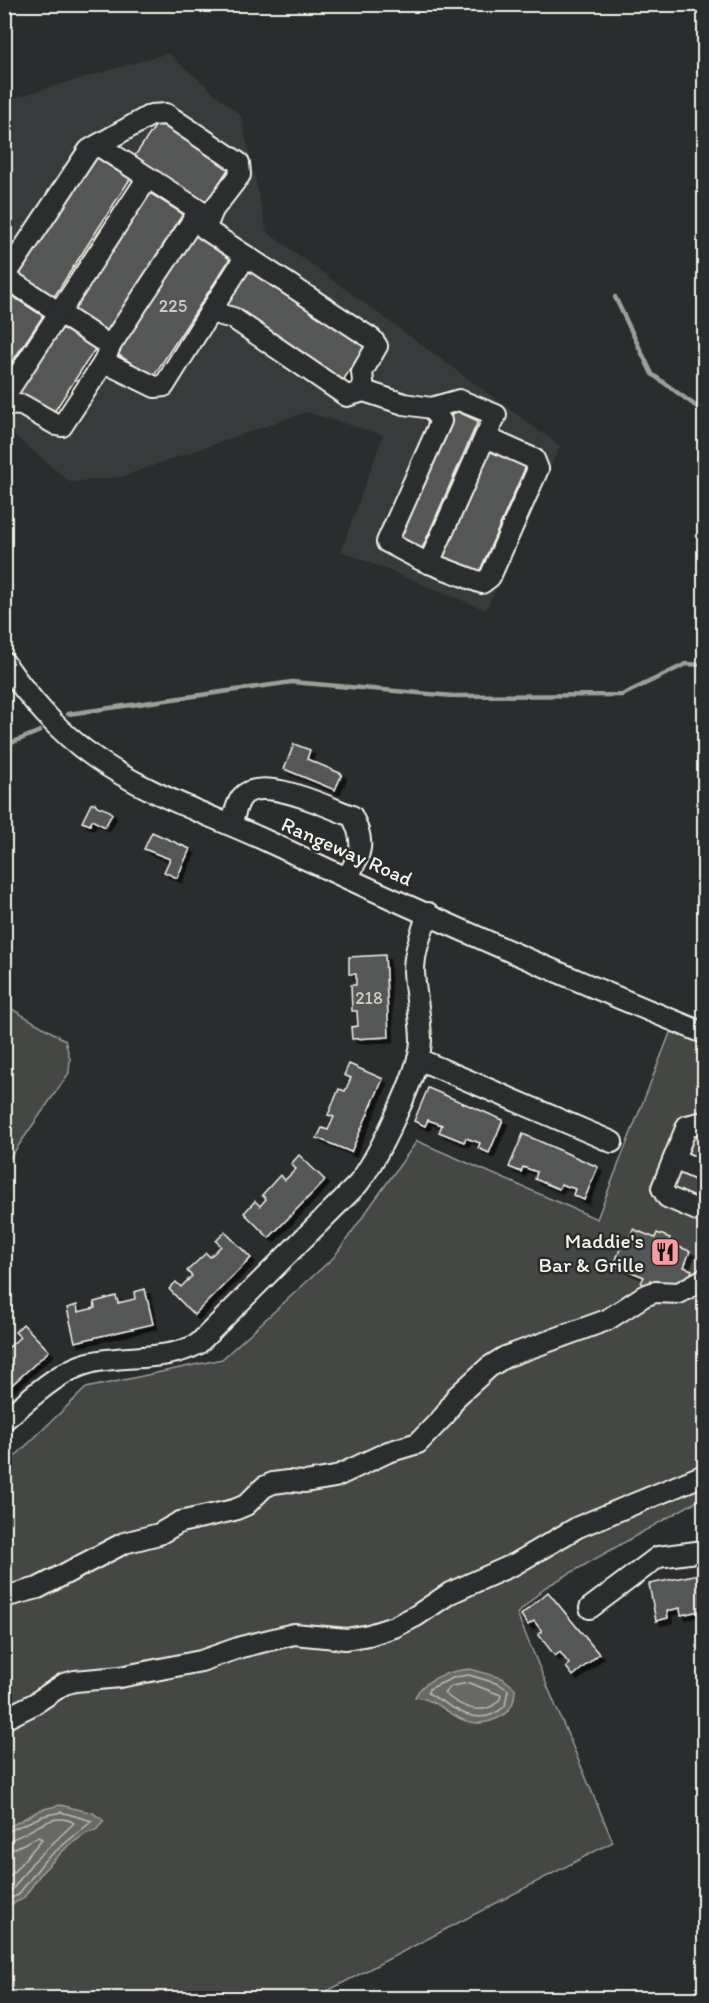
<svg xmlns="http://www.w3.org/2000/svg" width="709" height="2003" font-family="Itim,sans-serif">
	<style>
		.built { fill: #373a3a }
		.green { fill: #444645; stroke: #9c9c96; stroke-width: 1.5 }
		.water { fill: #676866; stroke: #9f9f9a; stroke-width: 1.5 }
		.lines { fill: none; stroke-linecap: round; stroke-linejoin: round }
		.shore { stroke: #bcbab4; stroke-width: 1.5 }
		.stream { stroke: #9f9f9a; stroke-width: 4.5 }
		.building { fill: #555756; stroke: #f4f1e8; stroke-width: 1.5; filter: url(#shadow) }
		.minor-casing { stroke: #f4f1e8; stroke-width: 24 }
		.minor { stroke: #2a2d2e; stroke-width: 20 }
		.labels { text-anchor: middle; dominant-baseline: central; stroke-width: 5; stroke-linejoin: round; paint-order: stroke }
		.number-label { font-size: 18px; fill: #cccac4 }
		.street-label { font-size: 21px; fill: #f4f1e8; stroke: #2a2d2e }
		.poi-label { font-size: 21px; fill: #f4f1e8; stroke: #2a2d2e; text-anchor: end }
	</style>
	<defs>
		<filter id="shadow"><feDropShadow dx="4.5" dy="4.5" stdDeviation="0" flood-color="#0009"/></filter>
	</defs>
	<rect width="100%" height="100%" fill="#2a2d2e"/>
	<filter id="ink" filterUnits="userSpaceOnUse"><feTurbulence type="fractalNoise" baseFrequency=".0167" numOctaves="2"/><feDisplacementMap in="SourceGraphic" scale="12" xChannelSelector="R" yChannelSelector="G"/><feConvolveMatrix kernelMatrix="1 2 1 2 8 2 1 2 1" color-interpolation-filters="sRGB"/></filter>
	<g filter="url(#ink)">
		<polygon class="built" points="168,53 241,116 267,232 560,446 486,610 341,551 383,435 306,412 121,477 70,482 11,433 5,432 4,101"/>
		<g class="green">
			<polygon points="5,1005 65,1040 70,1059 69,1073 5,1165"/>
			<polygon points="672,1028 704,1041 704,1497 544,1588 517,1614 613,1842 314,1998 5,1998 5,1466 86,1388 222,1359 334,1257 417,1141 597,1219"/>
		</g>
		<g class="water">
			<path d="M470,1669L502,1678L515,1688C515,1702 511,1712 498,1718C460,1736 447,1700 415,1697C424,1678 450,1671 470,1669Z"/>
			<polygon points="60,1805 93,1813 104,1821 96,1830 87,1833 68,1846 42,1872 23,1899 5,1907 5,1829 40,1810"/>
		</g>
		<g class="lines">
			<g class="shore">
				<path d="M469,1675L499,1684L508,1690L505,1706C479,1731 452,1707 428,1693L429,1689L455,1677Z"/>
				<path d="M469,1683L501,1695L500,1699C484,1719 459,1706 444,1693L452,1686Z"/>
				<polyline points="4,1833 43,1816 61,1812 92,1821 45,1860 18,1895 4,1901"/>
				<path d="M4,1841C26,1839 52,1808 74,1823L32,1863L12,1890L4,1893"/>
				<polyline points="4,1850 15,1848 38,1837 42,1839 4,1883"/>
			</g>
			<g class="stream">
				<polyline points="615,297 652,374 704,412"/>
				<polyline points="68,714 292,682 453,696 622,695 686,664 704,665"/>
				<polyline points="4,746 40,731"/>
			</g>
		</g>
		<g class="building">
			<polygon points="158,122 229,168 205,204 134,157"/>
			<polygon points="94,156 130,179 54,297 18,274"/>
			<polygon points="147,191 183,214 107,332 71,308"/>
			<polygon points="194,235 230,259 153,377 117,354"/>
			<polygon points="247,270 365,347 342,382 224,305"/>
			<polygon points="6,292 43,316 4,374 4,295"/>
			<polygon points="59,326 95,349 52,415 15,392"/>
			<polygon points="454,410 478,421 421,551 397,541"/>
			<polygon points="487,449 526,466 478,575 439,558"/>
			<polygon points="294,744 310,750 307,759 342,774 335,790 284,769"/>
			<polygon points="95,803 97,806 110,811 112,814 105,827 92,820 90,825 82,822 91,804"/>
			<polygon points="152,832 190,849 177,878 164,872 170,859 144,849"/>
			<polygon points="385,955 389,1037 352,1039 351,1027 358,1026 357,1011 352,1011 351,985 356,985 356,974 349,974 349,957"/>
			<polygon points="349,1064 383,1079 351,1152 317,1138 322,1128 328,1130 334,1117 328,1115 339,1089 345,1091 351,1078 344,1075"/>
			<polygon points="428,1088 503,1120 489,1153 478,1148 480,1143 466,1138 464,1142 439,1132 442,1125 428,1120 425,1126 414,1121"/>
			<polygon points="523,1134 598,1167 584,1200 573,1195 575,1189 561,1184 559,1189 535,1179 537,1172 523,1167 521,1172 509,1167"/>
			<polygon points="299,1155 325,1180 269,1238 244,1213 255,1201 260,1206 266,1199 262,1195 280,1175 285,1180 296,1169 291,1164"/>
			<polygon points="633,1229 655,1238 657,1233 670,1238 668,1243 690,1251 684,1267 692,1270 687,1284 674,1289 650,1280 648,1286 641,1283 644,1277 614,1265 623,1241 628,1243"/>
			<polygon points="225,1232 251,1258 194,1315 169,1289 176,1282 181,1287 192,1276 187,1271 206,1253 210,1257 221,1246 216,1241"/>
			<polygon points="145,1289 153,1324 75,1342 67,1308 77,1305 78,1312 95,1308 94,1302 116,1296 118,1303 135,1299 134,1292"/>
			<polygon points="23,1324 49,1351 4,1392 4,1343 9,1347 20,1337 15,1332"/>
			<polygon points="704,1573 704,1610 681,1615 680,1608 667,1611 668,1618 656,1621 649,1584"/>
			<polygon points="548,1592 599,1654 573,1676 566,1667 569,1664 560,1652 555,1656 538,1634 542,1631 534,1621 528,1625 521,1615"/>
		</g>
		<g class="lines">
			<g class="minor-casing">
				<g id="minor">
					<polyline points="98,145 209,217"/>
					<polyline points="5,277 110,346"/>
					<polyline points="4,278 89,150 151,115 166,114 239,163 240,175 213,210 205,229 372,339 377,346 362,372 364,391"/>
					<polyline points="210,312 246,256"/>
					<polyline points="104,362 110,346 199,211"/>
					<polyline points="4,397 147,179"/>
					<polyline points="4,404 22,405 57,425 62,426 104,362 155,387 164,386 210,312 233,318 347,396 364,391 404,404 431,408 459,400 496,415 485,437 534,459 538,469 490,577 482,583 421,560 387,542 441,421 431,408"/>
					<polyline points="429,563 485,437"/>
					<path d="M4,662C30,699 57,731 94,757C146,794 211,815 269,842C412,909 558,974 704,1033"/>
					<path d="M231,825C234,817 236,805 241,798C260,773 329,808 352,816C366,843 361,853 347,878"/>
					<polyline points="418,1059 612,1142"/>
					<polyline points="704,1122 687,1126 662,1188 667,1197 704,1213"/>
					<polyline points="674,1159 704,1172"/>
					<path d="M4,1420C29,1400 57,1371 89,1363C125,1354 164,1362 198,1344L358,1184C377,1159 420,1072 421,1041C421,1018 415,995 414,971C414,951 422,932 428,913"/>
					<polyline points="4,1597 38,1588 124,1543 159,1534 180,1522 234,1510 246,1505 264,1487 273,1483 288,1481 305,1482 335,1477 388,1452 418,1443 445,1415 456,1397 489,1367 505,1357 607,1320 644,1296 655,1292 679,1293 704,1279"/>
					<polyline points="590,1608 658,1557 704,1551"/>
					<polyline points="4,1719 34,1704 64,1684 75,1681 120,1677 201,1661 241,1647 294,1634 346,1639 369,1635 394,1627 416,1616 450,1593 515,1564 578,1527 704,1475"/>
				</g>
			</g>
			<use href="#minor" class="minor"/>
		</g>
	</g>
	<defs>
		<g id="restaurant-square" transform="scale(1.5)"><rect x="-9" y="-9" width="18" height="18" rx="4" fill="#ff9aa2" stroke="#2a2d2e"/><path d="M-5-6h1v4h1v-4h1v4h1v-4h1v5L-1.5 .5V6h-2V.5L-5-1ZM5-6V6H3V1.5H1.5Q1.5-4 5-6Z" fill="#111"/></g>
	</defs>
	<g fill-rule="evenodd">
		<use href="#restaurant-square" x="665" y="1252"/>
	</g>
	<g class="labels">
		<g class="number-label">
			<text x="173" y="306">225</text>
			<text x="369" y="998">218</text>
		</g>
		<g class="street-label">
			<text transform="translate(347 851) rotate(24)">Rangeway Road</text>
		</g>
		<g class="poi-label">
			<text x="644" y="1240">Maddie's<tspan x="644" dy="24">Bar &amp; Grille</tspan></text>
		</g>
	</g>
	<rect width="709" height="2003" fill="none" stroke="#2a2d2e" stroke-width="24"/>
	<rect x="12" y="12" width="685" height="1979" fill="none" stroke="#f4f1e8" stroke-width="2" filter="url(#ink)"/>
</svg>
